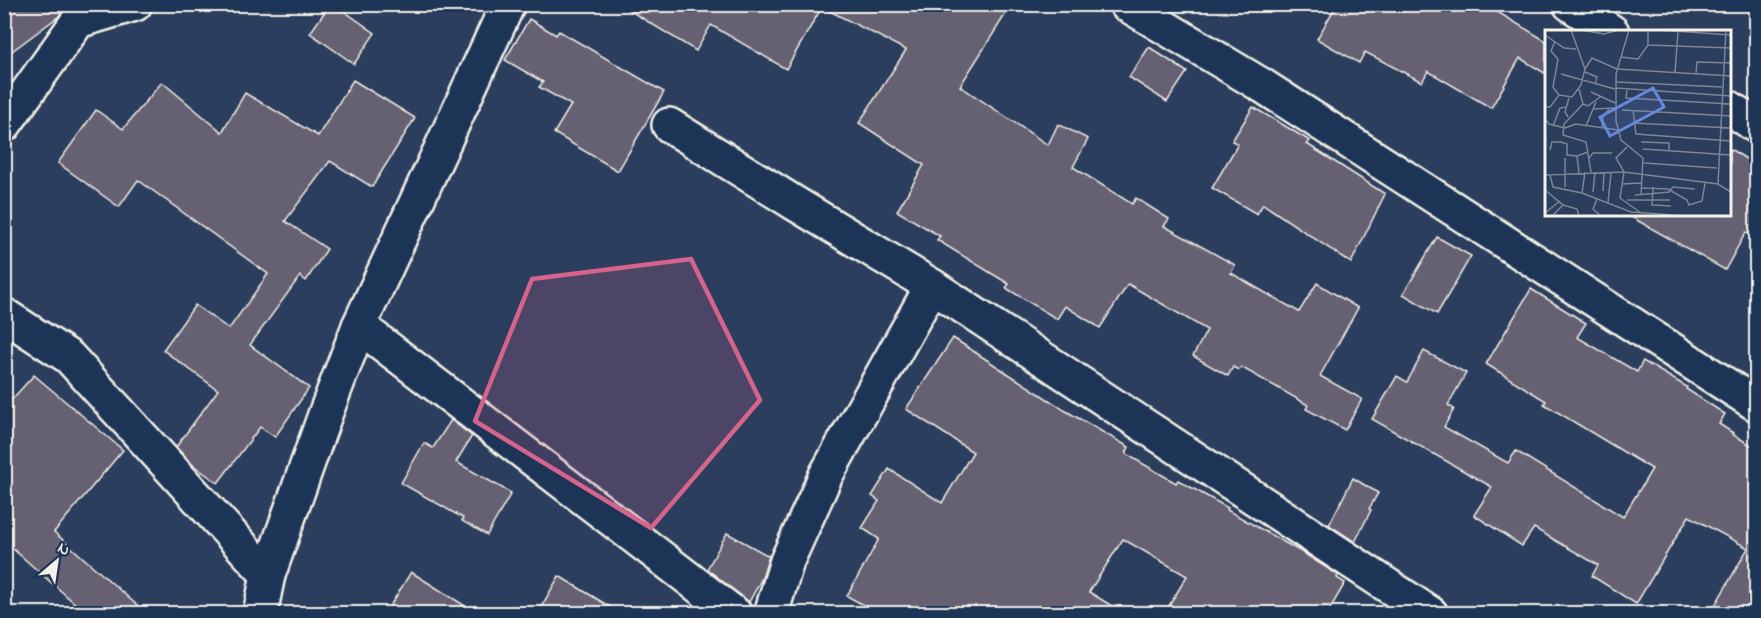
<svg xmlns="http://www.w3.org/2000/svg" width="1761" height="618" font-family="'Indie Flower',sans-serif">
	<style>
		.building { fill: #666173; stroke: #f4f1e8; stroke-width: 1.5 }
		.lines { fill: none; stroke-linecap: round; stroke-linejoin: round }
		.minor-casing { stroke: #f4f1e8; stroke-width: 38 }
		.minor { stroke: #1d3557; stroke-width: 33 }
		.marked { fill: #d4648c; fill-opacity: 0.2; stroke: #d4648c; stroke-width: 4.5; stroke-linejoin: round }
		.inset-road { fill: none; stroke: #7c8695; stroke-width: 1.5 }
		.view { fill: #6887de; fill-opacity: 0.15; stroke: #6887de; stroke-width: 3 }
		.inset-edge { fill: none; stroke: #f4f1e8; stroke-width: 3 }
	</style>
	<rect width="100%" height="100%" fill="#2c3e5d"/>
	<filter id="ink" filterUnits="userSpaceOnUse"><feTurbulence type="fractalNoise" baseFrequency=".0167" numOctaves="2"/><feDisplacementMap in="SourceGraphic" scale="12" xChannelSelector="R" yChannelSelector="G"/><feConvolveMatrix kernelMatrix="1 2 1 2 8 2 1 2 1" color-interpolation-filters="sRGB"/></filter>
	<g filter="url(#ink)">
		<g class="building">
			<polygon points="4,4 70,4 63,10 59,16 4,57"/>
			<polygon points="330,4 334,4 375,33 354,64 310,33"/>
			<polygon points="619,4 1012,4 960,86 1048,145 1058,124 1088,139 1073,167 1132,204 1136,198 1169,219 1164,226 1235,265 1231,273 1299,312 1317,283 1358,308 1320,376 1362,399 1345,430 1306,409 1308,405 1241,367 1239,370 1233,367 1228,376 1193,356 1207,330 1128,284 1100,328 1065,306 1057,319 1006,288 1009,284 937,240 940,236 897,211 924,165 859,123 906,50 822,7 786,69 711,25 696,51"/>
			<polygon points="1337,4 1484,4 1546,41 1546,74 1520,58 1491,108 1428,71 1422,82 1365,52 1359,63 1317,39"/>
			<polygon points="529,19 556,35 559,31 664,92 618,171 554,133 571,105 539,87 543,82 505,60"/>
			<polygon points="1149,47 1187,72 1167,102 1129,77"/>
			<polygon points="353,80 415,118 372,187 330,161 285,221 327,249 306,281 300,276 250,345 309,388 275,437 260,427 218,483 193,465 176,447 218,390 163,350 195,305 229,329 268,274 138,180 119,207 58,163 96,110 123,129 162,82 222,132 245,93 318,136"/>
			<polygon points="1253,107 1310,141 1307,144 1385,194 1351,263 1263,204 1257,214 1212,188 1238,144 1232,141"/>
			<polygon points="1730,149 1756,165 1756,239 1746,232 1725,270 1626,214 1730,214"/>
			<polygon points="1437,237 1471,256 1437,314 1403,294"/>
			<polygon points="1531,289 1586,323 1577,337 1637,372 1643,361 1687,387 1686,389 1725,414 1719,424 1733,433 1732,434 1756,448 1756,614 1710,614 1748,548 1689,516 1636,604 1592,576 1598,565 1534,528 1522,546 1474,515 1492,487 1372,419 1397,376 1407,382 1424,351 1466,373 1448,405 1454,409 1444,427 1508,463 1516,451 1623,517 1652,469 1544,404 1546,401 1486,364"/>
			<polygon points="953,338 1066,411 1129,447 1126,454 1176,483 1178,480 1228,508 1227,510 1305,554 1338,575 1337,578 1345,583 1327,614 1164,614 1187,576 1123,539 1089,592 1125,614 880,614 847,596 879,539 862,528 879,501 872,496 889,469 942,503 973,452 906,409"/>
			<polygon points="34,375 123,450 54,532 147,614 87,614 4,541 4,408"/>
			<polygon points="451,420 472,436 456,462 511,493 487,535 462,521 463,518 401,483 424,443 433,448"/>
			<polygon points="1353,478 1378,493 1369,509 1371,510 1355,542 1329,525"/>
			<polygon points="727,533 769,556 762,578 749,602 707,569"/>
			<polygon points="411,572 478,614 385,614"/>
			<polygon points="559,576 622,614 537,614"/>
		</g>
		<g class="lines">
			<g class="minor-casing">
				<g id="minor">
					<polyline points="1126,4 1263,86 1756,404"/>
					<polyline points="1570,4 1612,32"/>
					<polyline points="1730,108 1756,126"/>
					<polyline points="4,125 78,21 135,4"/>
					<polyline points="669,125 796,204 932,286 1431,614"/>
					<polyline points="4,315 69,357 268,575"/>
					<polyline points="359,326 735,614"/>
					<polyline points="260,614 268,575 326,412 359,326 508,4"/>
					<polyline points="771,614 787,561 826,475 932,286"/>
				</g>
			</g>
			<use href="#minor" class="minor"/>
		</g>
	</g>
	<path class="marked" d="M691,259L760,400L651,528L475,421L532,279Z"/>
	<g transform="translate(1545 30)">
		<rect width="186" height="186" fill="#2c3e5d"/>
		<path class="inset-road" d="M36,0L59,4L74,0M84,0L71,44V91L76,110L98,128L96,165M114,0L186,5M0,5L19,18L31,19M10,11L6,21L13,29M103,15L186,18M76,27L93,29L103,15V0M13,29L8,57L14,65M40,39L47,28L72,39L186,46M40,42L52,47L50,54M130,42L133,2M151,43L152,32L186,33M16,44L70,59M72,52L177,57M71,58L186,66M34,59L38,74L19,94L18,105L41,112L46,142M82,60L81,68L186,74M46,62L70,73M38,74L43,76L55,67M0,77H5L14,65L27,67L36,55L40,39L26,0M48,79L70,78M77,80L186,86M88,80L91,104L186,111M23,87L20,82L24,68M0,89L4,94L20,98L31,94L73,100M88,93L186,98M8,96L15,78L21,77M41,96L51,72M57,97L58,87L64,79M96,112L124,113V121M82,117L71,128L79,142L75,168L96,183M98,119L186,125M5,120L7,112H16L22,114V125L32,126M20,128V157M44,128L48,123H67M99,133L172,138M34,143L32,126L43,122M0,145L79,142L173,154L186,162M5,145L8,157L37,163L86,182L142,186M77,154L97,153M173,154L181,0M108,157L107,175L126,176M97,158L123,159L142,170L144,175L157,171L160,153M0,160L18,175L7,186M58,161L59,143M124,161L128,157L150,159M48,162L50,142M37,163L40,142M90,165L125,162M52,169L48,179L56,186M82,170H125M63,173L66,143M18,175L32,179L34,186M0,183L15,171"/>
		<path class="view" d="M108,58L119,77L65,106L55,87Z"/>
		<rect width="186" height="186" class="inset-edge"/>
	</g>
	<rect width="1761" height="618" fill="none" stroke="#1d3557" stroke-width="24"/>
	<rect x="12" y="12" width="1737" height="594" fill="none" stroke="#f4f1e8" stroke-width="2" filter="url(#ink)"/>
	<g transform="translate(57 561) rotate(29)" stroke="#1d3557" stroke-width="4.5" paint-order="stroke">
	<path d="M0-4.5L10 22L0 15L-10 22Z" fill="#f4f1e8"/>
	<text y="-9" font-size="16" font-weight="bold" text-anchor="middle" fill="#f4f1e8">N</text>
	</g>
</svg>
